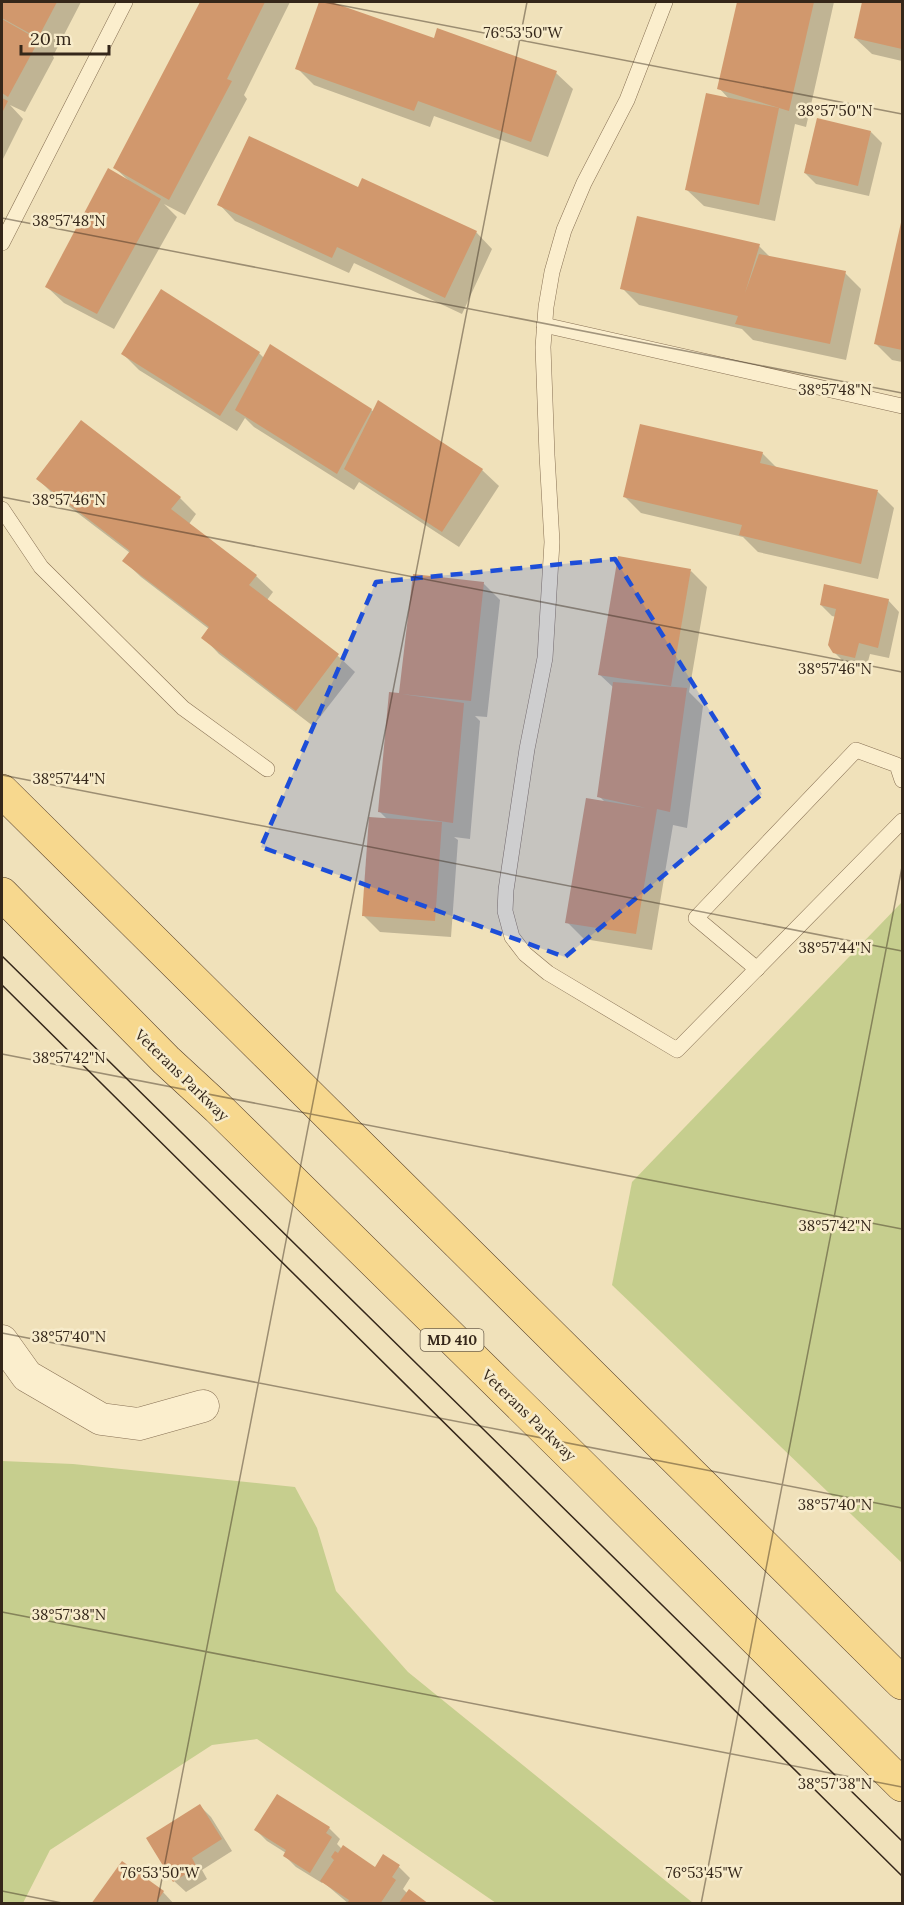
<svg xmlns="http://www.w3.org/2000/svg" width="904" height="1905" font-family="Lora,serif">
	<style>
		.green { fill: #c6ce8e }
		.shadow { fill: #0003 }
		.building { fill: #d1986d }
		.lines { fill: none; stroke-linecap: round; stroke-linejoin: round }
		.lane-casing { stroke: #877054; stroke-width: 16 }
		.street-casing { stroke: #877054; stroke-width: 33 }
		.primary-casing { stroke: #543e29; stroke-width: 34 }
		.lane { stroke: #fbeecd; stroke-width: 15 }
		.street { stroke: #fbeecd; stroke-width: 32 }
		.primary { stroke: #f7d88e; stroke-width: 33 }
		.tram { stroke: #35271a; stroke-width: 1.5 }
		.marked { fill: #1d4ed8; fill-opacity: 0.2; stroke: #1d4ed8; stroke-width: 4.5; stroke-dasharray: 12 8; stroke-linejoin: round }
		.ticks { fill: none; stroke: #35271a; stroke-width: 1.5; stroke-opacity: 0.45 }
		.labels { text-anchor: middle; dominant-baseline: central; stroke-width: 5; stroke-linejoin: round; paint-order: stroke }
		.shield { fill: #f7ebca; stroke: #6f624f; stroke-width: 1.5 }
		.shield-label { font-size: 14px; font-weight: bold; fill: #35271a }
		.street-label { font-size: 15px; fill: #35271a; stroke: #f7ebca }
		.ticks-label { font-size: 15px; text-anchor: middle; fill: #35271a; stroke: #f7ebca; stroke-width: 5; stroke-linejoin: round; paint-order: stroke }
	</style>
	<rect width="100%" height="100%" fill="#f0e1ba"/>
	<g class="green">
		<polygon points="902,902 902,1563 612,1285 632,1182"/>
		<polygon points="2,1461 73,1464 295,1487 317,1528 336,1591 408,1672 693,1903 496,1903 257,1739 212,1745 50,1850 23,1903 2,1903"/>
	</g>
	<g class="shadow">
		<polygon points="2,2 81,2 53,56 54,58 25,112 10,105 23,119 2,161"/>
		<polygon points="202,2 290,2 244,95 247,99 185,215 164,204 177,217 114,329 64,303 47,287 128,180 115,168"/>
		<polygon points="321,2 327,2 435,40 556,73 573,89 548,157 434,116 430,127 314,85 297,68"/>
		<polygon points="739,2 834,2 806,127 795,124 775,221 704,206 687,190 730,100 719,88"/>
		<polygon points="864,2 902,2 902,61 872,54 855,38"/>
		<polygon points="871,132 882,143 869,196 816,184 805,173"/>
		<polygon points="358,189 476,232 492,249 462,314 354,263 349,273 235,221 219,204"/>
		<polygon points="902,222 902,362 892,360 875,343"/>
		<polygon points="759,246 771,258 845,273 861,289 846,360 753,340 742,329 639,305 622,288"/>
		<polygon points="259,353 264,358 371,410 482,470 499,486 459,547 359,482 354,490 254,427 245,418 237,431 139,370 123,354"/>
		<polygon points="762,453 778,469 878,492 894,508 878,579 758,552 743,537 641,513 625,497"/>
		<polygon points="38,479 180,498 196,514 189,524 256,576 273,592 267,600 338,656 355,672 313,726 219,654 203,637 209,629 141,577 124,561 130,553 54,495"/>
		<polygon points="691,571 707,587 689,692 703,706 687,828 673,825 652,950 584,939 567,922 605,802 599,796 614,688 599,674"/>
		<polygon points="414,576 484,584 500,600 487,717 475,716 480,721 470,839 454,837 458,840 451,937 380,932 363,915 388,820 379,811 401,695"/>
		<polygon points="888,600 899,612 889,658 870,654 866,669 846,664 834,652 836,617 832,616 821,605"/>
		<polygon points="200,1806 211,1817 232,1851 202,1870 207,1879 186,1892 174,1881"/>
		<polygon points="329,1828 340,1839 337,1844 342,1849 375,1869 383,1856 399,1867 410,1878 403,1889 407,1893 427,1904 349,1904 323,1882 322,1883 296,1867 284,1855 286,1853 267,1841 256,1830"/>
		<polygon points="163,1892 174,1904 93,1904"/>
	</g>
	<g class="building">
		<polygon points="2,2 57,2 38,38 2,18"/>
		<polygon points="200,2 265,2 227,79 232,81 169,200 113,168"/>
		<polygon points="319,2 331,2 434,38 437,28 557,71 531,142 418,101 414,111 295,69"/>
		<polygon points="737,2 814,2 789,111 717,89"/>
		<polygon points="862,2 902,2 902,49 854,38"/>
		<polygon points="2,19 39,40 8,97 2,93"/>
		<polygon points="706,93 779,108 759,205 685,190"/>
		<polygon points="2,98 8,101 2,113"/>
		<polygon points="817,118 871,131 858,186 804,173"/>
		<polygon points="249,136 358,187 362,178 477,231 445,298 337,247 332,258 217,205"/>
		<polygon points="108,168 161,199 97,314 45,287"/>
		<polygon points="637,216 760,244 745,293 759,254 846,271 830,344 735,324 738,316 620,289"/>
		<polygon points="902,218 902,350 874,344"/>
		<polygon points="161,289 260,352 220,416 121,354"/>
		<polygon points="270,344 372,409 337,474 235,410"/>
		<polygon points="378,400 483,469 442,532 344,469"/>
		<polygon points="81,420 181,497 171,509 257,575 249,585 339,654 296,711 201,638 209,627 122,561 130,551 36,479"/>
		<polygon points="640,424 763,452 760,463 878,490 861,564 739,535 742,525 623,497"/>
		<polygon points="618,556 691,569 671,686 598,675"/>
		<polygon points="413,574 484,582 471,701 401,694 464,703 453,823 378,812 389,692 399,693"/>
		<polygon points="824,584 889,599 878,648 859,643 855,658 833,653 828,645 836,609 820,605"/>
		<polygon points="613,682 687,688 670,812 657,809 636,934 565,923 586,798 646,808 597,797"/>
		<polygon points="369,817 442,822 435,921 362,916"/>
		<polygon points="277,1794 330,1827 326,1833 332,1837 310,1873 283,1856 286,1850 254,1830"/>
		<polygon points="200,1804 222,1839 192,1858 197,1867 173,1882 146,1838"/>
		<polygon points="343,1845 375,1867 383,1854 400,1865 392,1877 396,1880 380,1904 347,1904 349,1900 320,1881 334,1860 331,1857 335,1851 338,1853"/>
		<polygon points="122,1861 164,1891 155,1904 91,1904"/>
		<polygon points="409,1889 429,1904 398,1904"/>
	</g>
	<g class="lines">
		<g class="lane-casing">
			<g id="lane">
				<polyline points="665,2 627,100 584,183 564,230 552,272 546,307 543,347 547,455 552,542 545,658 527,749 506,890 505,911 512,937 525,954 548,973 677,1050 902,821"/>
				<polyline points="2,243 125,2"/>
				<polyline points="544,325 902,406"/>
				<polyline points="2,509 41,567 183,708 267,769"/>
				<polyline points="757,969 696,918 856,750 897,765 902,780"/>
			</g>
		</g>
		<g class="street-casing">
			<polyline id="street" points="2,1341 27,1376 101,1419 139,1424 203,1406"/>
		</g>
		<g class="primary-casing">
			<g id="primary">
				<path d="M2,791C301,1090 603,1385 902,1683"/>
				<polyline points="2,894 166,1060 218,1108 583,1467 902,1785"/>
			</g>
		</g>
		<use href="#lane" class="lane"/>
		<use href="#street" class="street"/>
		<use href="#primary" class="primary"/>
		<g class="tram">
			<polyline points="2,956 902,1841"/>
			<polyline points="2,985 902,1876"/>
		</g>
	</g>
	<path class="marked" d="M615,559L762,794L565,957L261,847L376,582Z"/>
	<path class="ticks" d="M324,2L902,114M2,218L902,393M2,497L902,672M2,775L902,951M2,1054L902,1229M2,1333L902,1508M2,1612L902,1787M2,1891L67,1904M157,1904L527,2M701,1904L902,867"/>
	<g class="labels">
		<rect class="shield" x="420.5" y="1329" width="63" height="22" rx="4.5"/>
		<g class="shield-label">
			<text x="452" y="1340">MD 410</text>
		</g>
		<g class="street-label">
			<text transform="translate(182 1075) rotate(44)">Veterans Parkway</text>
			<text transform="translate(529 1415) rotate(44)">Veterans Parkway</text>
		</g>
	</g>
	<g class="ticks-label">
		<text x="523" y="38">76°53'50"W</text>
		<text x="835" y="116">38°57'50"N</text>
		<text x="69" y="226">38°57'48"N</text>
		<text x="835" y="395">38°57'48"N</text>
		<text x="69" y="505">38°57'46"N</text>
		<text x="835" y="674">38°57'46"N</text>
		<text x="69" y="784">38°57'44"N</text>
		<text x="835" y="953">38°57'44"N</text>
		<text x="69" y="1063">38°57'42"N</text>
		<text x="835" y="1231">38°57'42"N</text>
		<text x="69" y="1342">38°57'40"N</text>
		<text x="835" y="1510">38°57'40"N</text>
		<text x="69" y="1620">38°57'38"N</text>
		<text x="835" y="1789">38°57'38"N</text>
		<text x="160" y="1878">76°53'50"W</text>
		<text x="704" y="1878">76°53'45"W</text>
	</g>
	<rect width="904" height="1905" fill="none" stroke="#35271a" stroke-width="6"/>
	<path d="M21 45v9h88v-9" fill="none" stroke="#35271a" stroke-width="3"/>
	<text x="30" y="45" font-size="18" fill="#35271a" stroke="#f7ebca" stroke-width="4.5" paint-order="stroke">20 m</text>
</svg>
